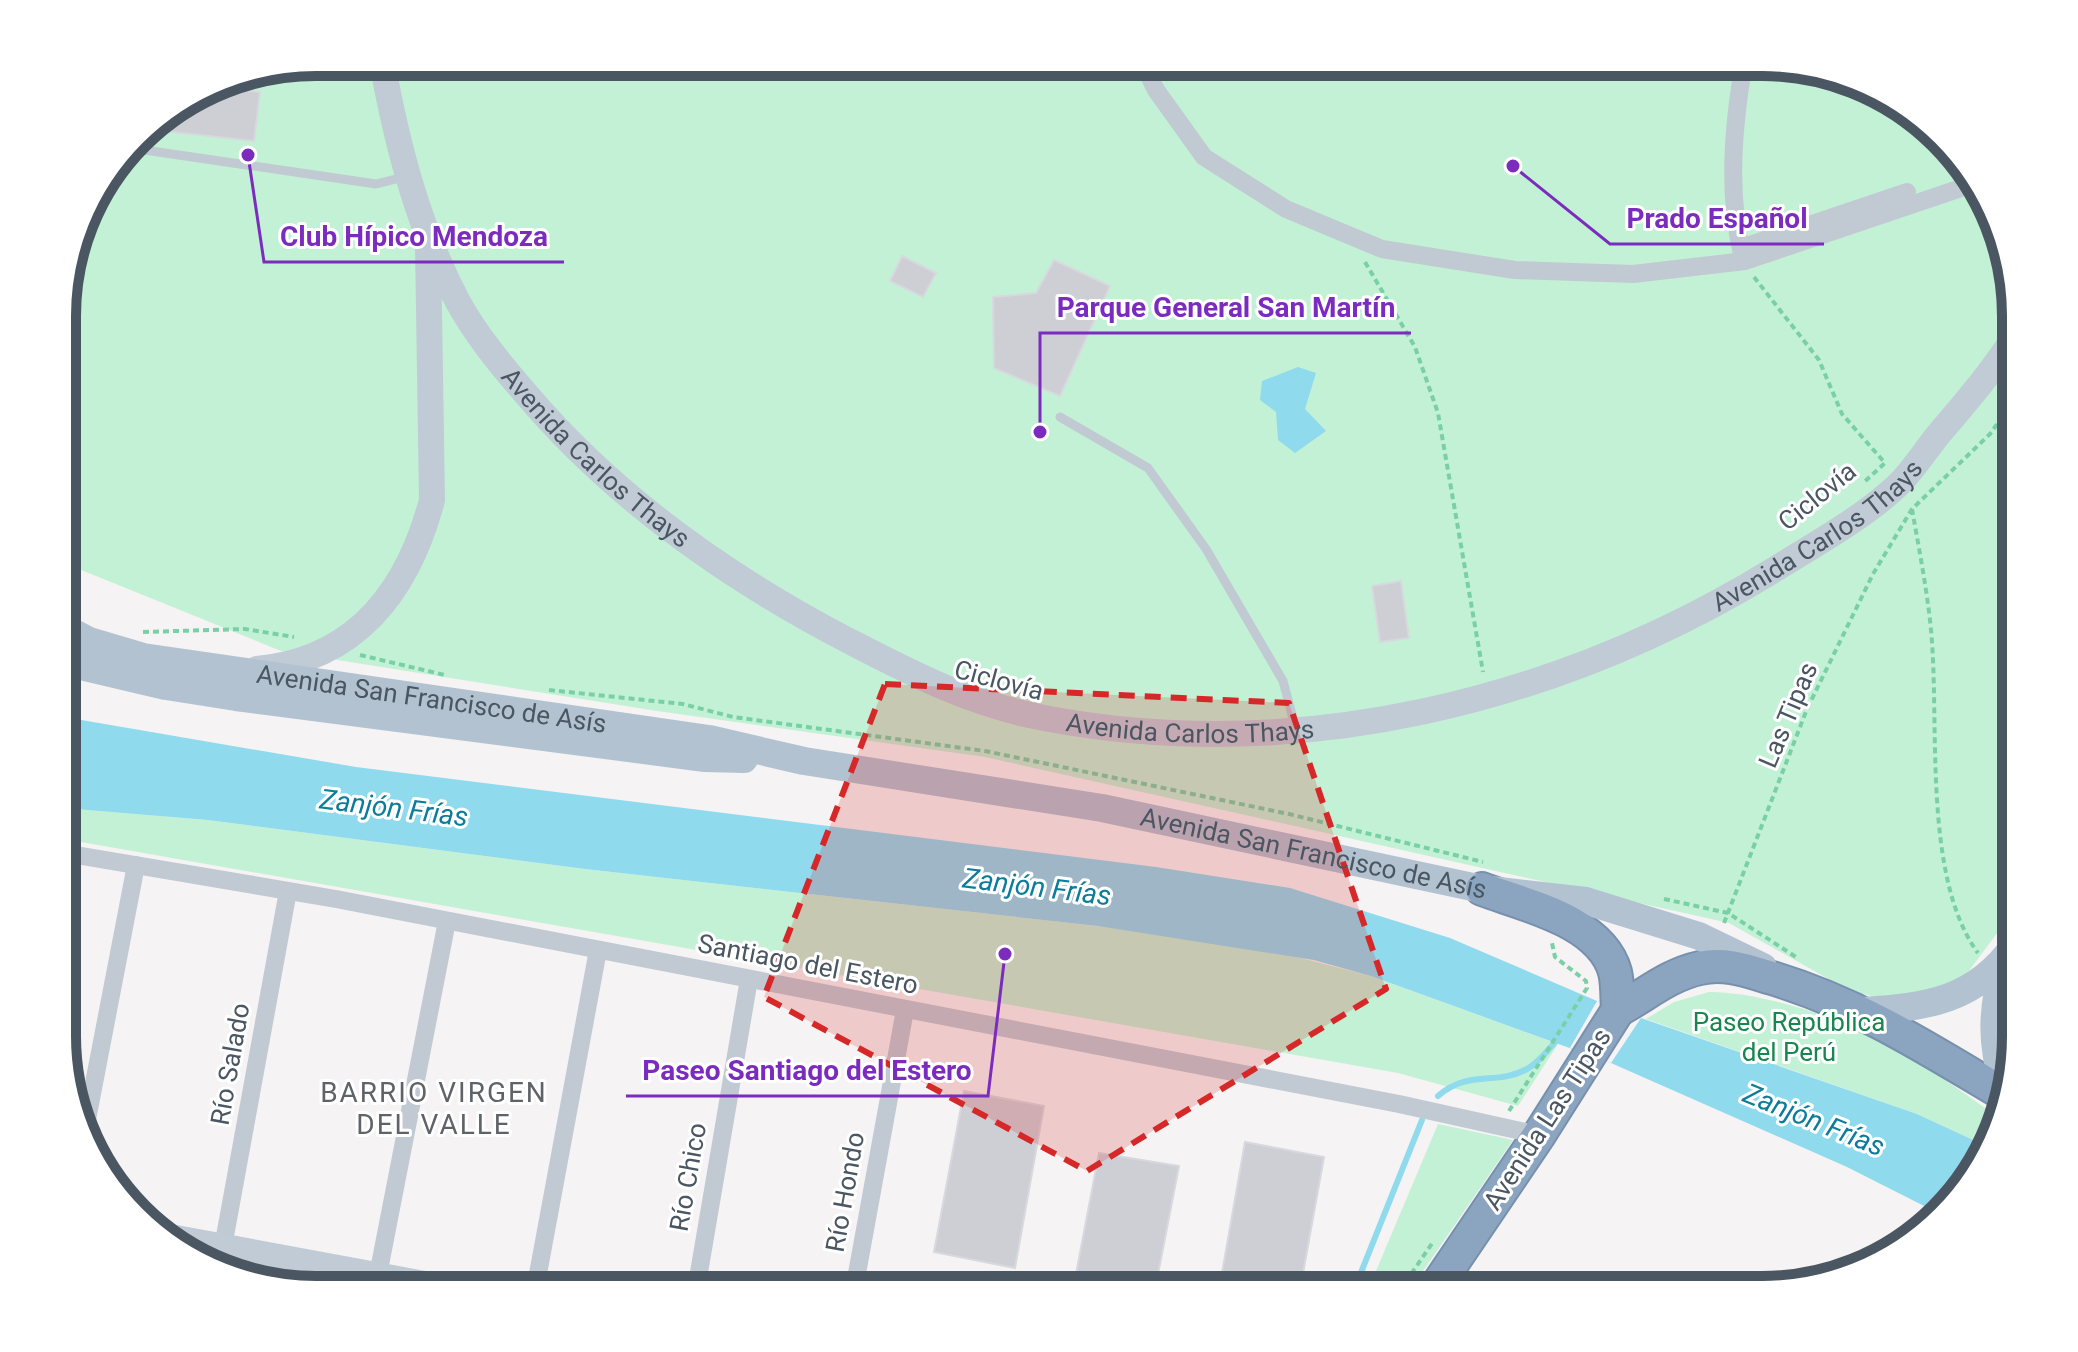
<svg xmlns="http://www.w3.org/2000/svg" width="2078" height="1352" font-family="Roboto,sans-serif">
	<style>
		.green { fill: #c3f1d5 }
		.water { fill: #90daee }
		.pier { fill: #f5f3f3 }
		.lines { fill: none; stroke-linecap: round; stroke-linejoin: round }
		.stream { stroke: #90daee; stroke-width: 6 }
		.building { fill: #cdcfd5; stroke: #d7d9de; stroke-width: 2 }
		.highway-casing { stroke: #7690ad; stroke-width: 36 }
		.path { stroke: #7ad0a6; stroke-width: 4; stroke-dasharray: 6 4; stroke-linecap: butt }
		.lane { stroke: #c1cad2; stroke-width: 9 }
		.street { stroke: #c1cad2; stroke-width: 18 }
		.secondary { stroke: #c1cbd6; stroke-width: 26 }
		.primary { stroke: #b3c2d1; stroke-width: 28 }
		.highway { stroke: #8ba5c1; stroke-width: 32 }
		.marked { fill: #d62828; fill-opacity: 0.2; stroke: #d62828; stroke-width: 6; stroke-dasharray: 16 10; stroke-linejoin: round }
		.labels { text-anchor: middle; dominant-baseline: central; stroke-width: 6; stroke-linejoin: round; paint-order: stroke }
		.street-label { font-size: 26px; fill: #4a5661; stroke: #fff }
		.park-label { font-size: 26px; fill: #17864f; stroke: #fff }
		.water-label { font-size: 28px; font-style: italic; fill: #0c7c9b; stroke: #fff }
		.neighbourhood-label { font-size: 28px; letter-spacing: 2px; fill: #5f6368; stroke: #fff }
		.rim { fill: none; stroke: #4a5661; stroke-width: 10 }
		.leader { fill: none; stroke: #7b2cbf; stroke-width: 3 }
		.callout-dot { fill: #7b2cbf; stroke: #fff; stroke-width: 3 }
		.callout-label { font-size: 28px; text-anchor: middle; font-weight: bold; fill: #7b2cbf; stroke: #fff; stroke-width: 6; stroke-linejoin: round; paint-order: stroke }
	</style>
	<rect width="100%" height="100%" fill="#f5f3f3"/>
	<g class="green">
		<polygon points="316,62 1762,62 1843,75 1903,105 1982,189 2015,300 2015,909 1957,987 1889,1000 1850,991 1729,923 985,757 657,711 281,651 64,563 64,283 88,203 148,125 219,81"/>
		<polygon points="84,809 208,820 585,869 1098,926 1265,949 1371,976 1558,1044 1518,1106 1398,1073 64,839 64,816"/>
		<path d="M1709,992C1762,992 1839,1018 1886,1042C1924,1062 1959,1091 1994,1114L1984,1145L1917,1114L1646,1019L1674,1002Z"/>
		<polygon points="1438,1124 1513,1140 1410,1290 1368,1290"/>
	</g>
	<g class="water">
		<polygon points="1298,367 1316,373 1305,409 1326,431 1295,453 1278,440 1276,412 1260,400 1262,381"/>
		<polygon points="64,717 356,767 1156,867 1290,888 1450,938 1618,1010 1917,1114 1984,1145 1973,1177 1936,1212 1847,1167 1611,1063 1371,976 1314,960 1098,926 585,869 208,820 64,808"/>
	</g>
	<polygon class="pier" points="1597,1001 1641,1018 1611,1063 1570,1048"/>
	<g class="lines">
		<g class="stream">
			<path d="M1438,1096C1469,1069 1496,1086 1527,1069C1540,1062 1549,1048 1559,1038"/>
			<polyline points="1354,1290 1422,1120"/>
		</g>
	</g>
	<g class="building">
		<polygon points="210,87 260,92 254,141 145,129"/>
		<polygon points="902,256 936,273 923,297 890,281"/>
		<polygon points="1054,260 1110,286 1060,396 994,368 993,297 1036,293"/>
		<polygon points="1401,581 1409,638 1380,642 1372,586"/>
		<polygon points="964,1091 1044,1106 1015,1268 934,1252"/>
		<polygon points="1245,1142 1324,1157 1300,1290 1219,1290"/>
		<polygon points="1099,1153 1179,1166 1155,1290 1073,1290"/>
	</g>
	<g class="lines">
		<g class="highway-casing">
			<g id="highway">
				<path d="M1482,889C1525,905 1601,921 1615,972C1618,984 1617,998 1618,1010"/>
				<path d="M1618,1010C1646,995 1668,975 1700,968C1725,962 1748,971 1772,978C1858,1004 1925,1047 2002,1093"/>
				<polyline points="1434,1290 1539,1135 1618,1010"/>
			</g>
		</g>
		<g class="path">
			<polyline points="1365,262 1415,347 1438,413 1483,672"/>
			<polyline points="1754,277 1819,360 1842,414 1885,463 1863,483"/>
			<path d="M1912,509C1919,549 1927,589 1931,630C1940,722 1922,877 1978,953"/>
			<polyline points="64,599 74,606"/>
			<polyline points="143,632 245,629 294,637"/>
			<polyline points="360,655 445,675"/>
			<polyline points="549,690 683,704 733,717 985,751 1289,814 1483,862"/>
			<polyline points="1664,899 1728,913 1796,957"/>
			<polyline points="1724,923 1807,709 1873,574 1912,509 1990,434 2015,399"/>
			<polyline points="2005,923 2015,909"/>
			<polyline points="1509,1111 1587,988 1586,981 1555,957 1552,943"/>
			<polyline points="1400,1290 1433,1242"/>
		</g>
		<g class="lane">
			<polyline points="131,148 376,184 408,176"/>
			<polyline points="1060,417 1148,468 1206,549 1283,681 1295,726"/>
		</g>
		<g class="street">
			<polyline points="1142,62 1156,90 1204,157 1286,209 1382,249 1515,270 1633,274 1745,261 1976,183"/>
			<polyline points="1741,248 1907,192"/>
			<path d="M1743,258C1727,195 1733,126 1744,62"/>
			<polyline points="64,853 336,899 1399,1104 1539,1135"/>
			<polyline points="85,1130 136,865"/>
			<polyline points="223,1247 288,891"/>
			<polyline points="378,1275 447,921"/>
			<polyline points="535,1290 598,950"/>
			<polyline points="696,1290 749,979"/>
			<polyline points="854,1290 905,1010"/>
		</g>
		<g class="secondary">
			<path id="s1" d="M382,62C397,144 418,227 458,302C476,335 501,365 526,394C615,499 728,578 849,641C915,675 970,704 1044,718C1298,766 1560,702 1777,568C1816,544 1866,516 1899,484C1913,470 1925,451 1938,435C1965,403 1993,371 2015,336"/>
			<path d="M257,669C356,660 408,591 432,500L428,246"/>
			<polyline points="165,1236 457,1290"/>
		</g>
		<g class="primary">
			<path id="s2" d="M64,628L89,641L143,657L709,739L804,761L1102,808L1482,889L1586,901L1699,936L1763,967"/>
			<polyline points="64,662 166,686 236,697 705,758 744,759"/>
			<path d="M1863,1011C1927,1007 1975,1001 2015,945"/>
			<path d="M2004,1085C1989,1039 1993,1003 2006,957"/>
		</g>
		<use href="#highway" class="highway"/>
	</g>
	<path class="marked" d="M885,684L1289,703L1386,989L1087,1171L764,997Z"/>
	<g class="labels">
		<g class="street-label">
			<text stroke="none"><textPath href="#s1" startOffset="462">Avenida Carlos Thays</textPath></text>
			<text transform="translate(1817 496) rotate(-39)">Ciclovía</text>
			<text stroke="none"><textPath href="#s1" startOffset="1804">Avenida Carlos Thays</textPath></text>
			<text transform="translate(999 680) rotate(15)">Ciclovía</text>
			<text stroke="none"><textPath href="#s2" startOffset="376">Avenida San Francisco de Asís</textPath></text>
			<text transform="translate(1788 715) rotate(-67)">Las Tipas</text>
			<text stroke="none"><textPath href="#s1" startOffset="1134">Avenida Carlos Thays</textPath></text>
			<text stroke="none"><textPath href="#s2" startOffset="1272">Avenida San Francisco de Asís</textPath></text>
			<text transform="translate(808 964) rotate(11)">Santiago del Estero</text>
			<text transform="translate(230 1064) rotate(-80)">Río Salado</text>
			<text transform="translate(1547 1119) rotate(-57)">Avenida Las Tipas</text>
			<text transform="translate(688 1177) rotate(-80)">Río Chico</text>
			<text transform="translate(845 1192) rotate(-80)">Río Hondo</text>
		</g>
		<g class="park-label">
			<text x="1789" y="1022">Paseo República<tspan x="1789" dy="30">del Perú</tspan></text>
		</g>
		<g class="water-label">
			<text transform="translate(394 808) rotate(7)">Zanjón Frías</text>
			<text transform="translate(1037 887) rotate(7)">Zanjón Frías</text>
			<text transform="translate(1814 1120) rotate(22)">Zanjón Frías</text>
		</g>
		<g class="neighbourhood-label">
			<text x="434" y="1092">BARRIO VIRGEN<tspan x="434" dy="32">DEL VALLE</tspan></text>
		</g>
	</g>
	<path d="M0 0H2078V1352H0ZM316 76H1762A240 240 0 0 1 2002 316V1036A240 240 0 0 1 1762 1276H316A240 240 0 0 1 76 1036V316A240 240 0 0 1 316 76Z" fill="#fff" fill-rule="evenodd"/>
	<path class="rim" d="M316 76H1762A240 240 0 0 1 2002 316V1036A240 240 0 0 1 1762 1276H316A240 240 0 0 1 76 1036V316A240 240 0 0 1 316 76Z"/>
	<path class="leader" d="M1513 166L1610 244H1824M248 155L264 262H564M1040 432L1040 333H1411M1005 954L988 1096H626"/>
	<g class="callout-dot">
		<circle cx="1513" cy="166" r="8"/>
		<circle cx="248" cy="155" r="8"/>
		<circle cx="1040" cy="432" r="8"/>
		<circle cx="1005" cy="954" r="8"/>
	</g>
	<g class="callout-label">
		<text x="1717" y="228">Prado Español</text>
		<text x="414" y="246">Club Hípico Mendoza</text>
		<text x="1226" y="317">Parque General San Martín</text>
		<text x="807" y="1080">Paseo Santiago del Estero</text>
	</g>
</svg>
